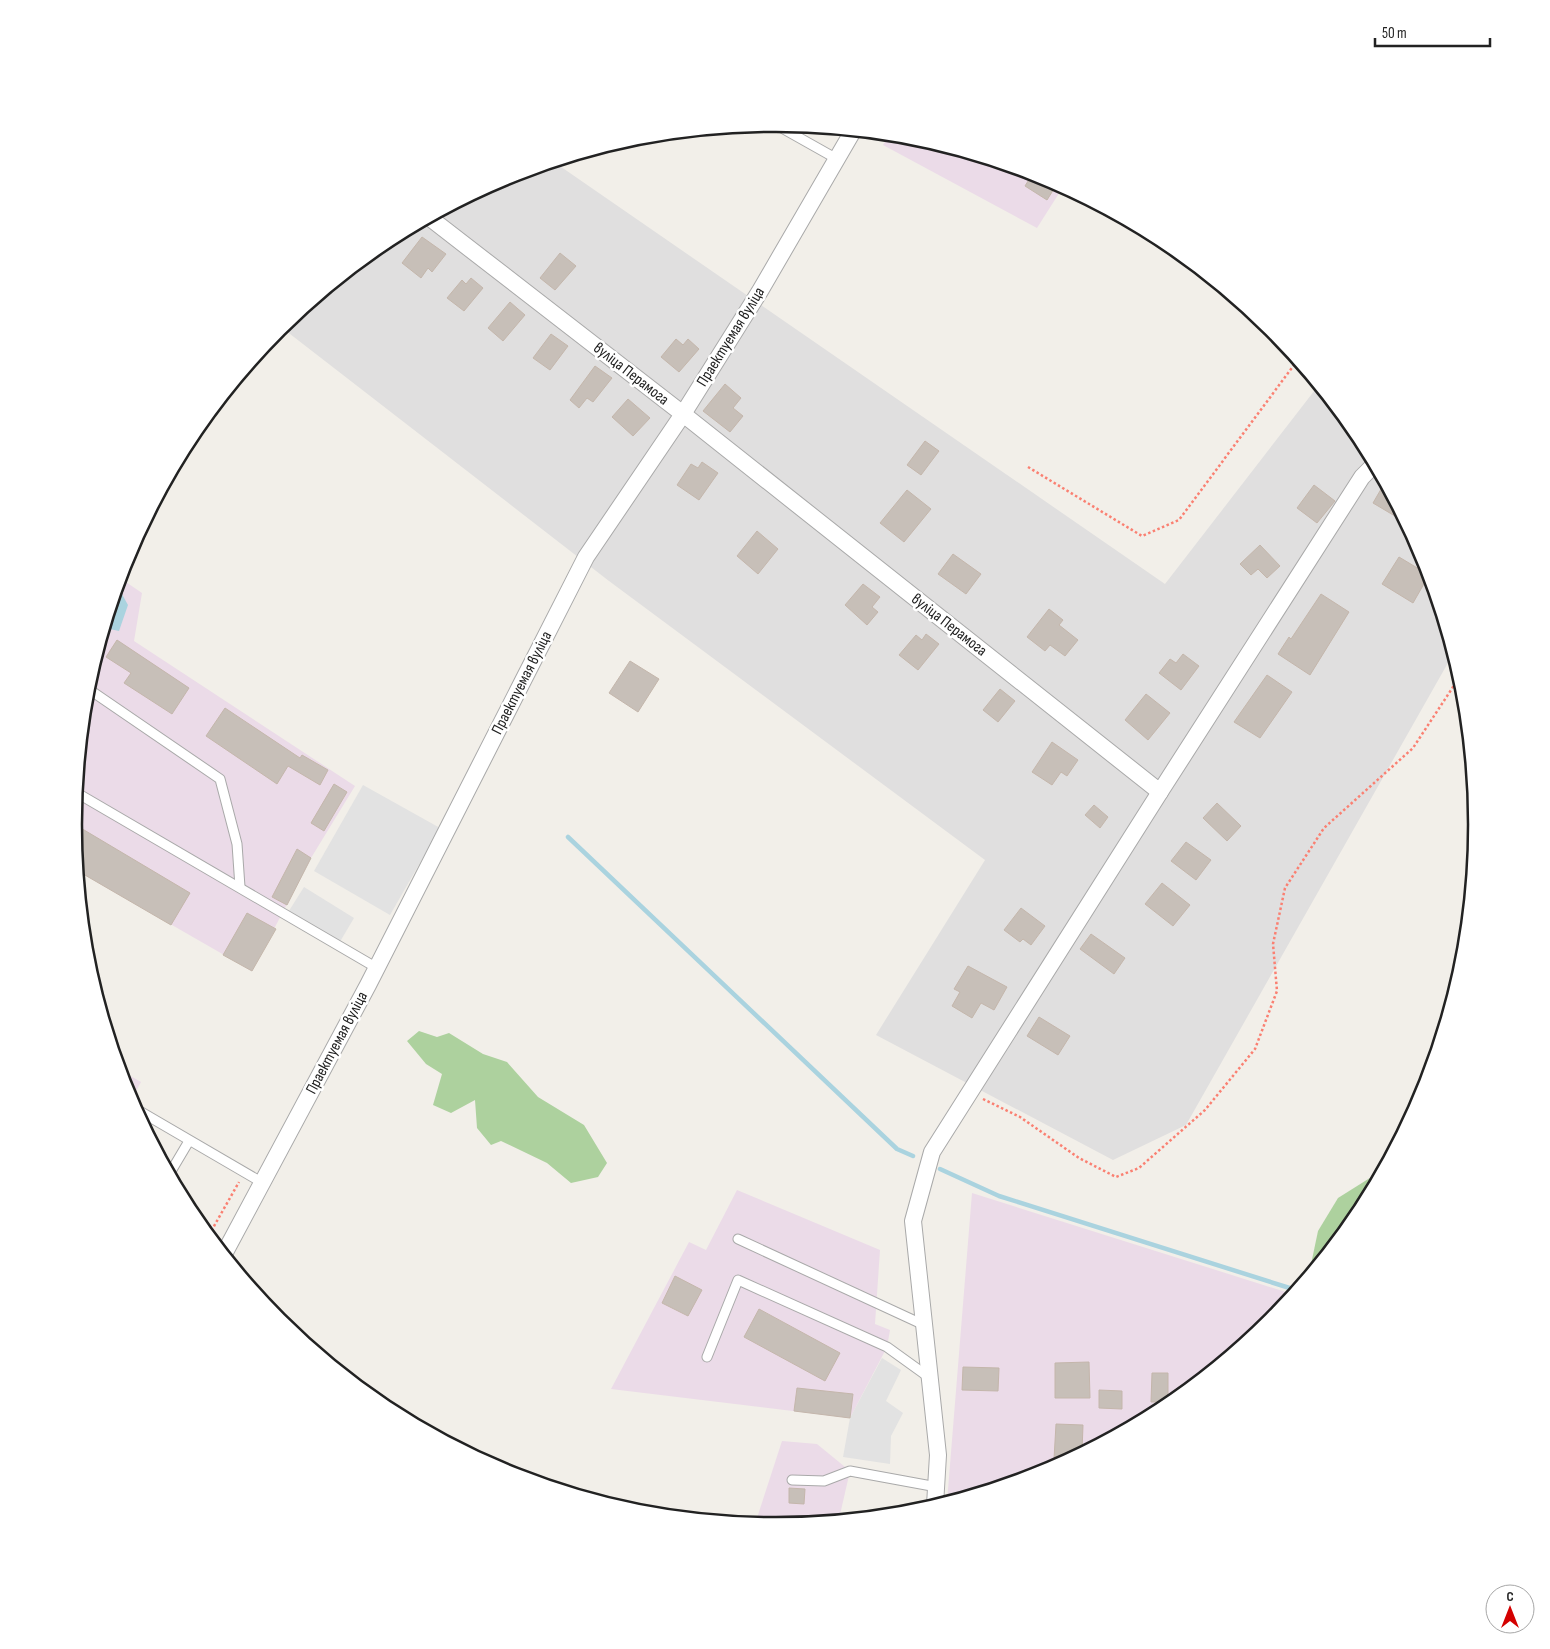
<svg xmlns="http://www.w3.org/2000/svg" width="1550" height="1649" font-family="'Sofia Sans Condensed',sans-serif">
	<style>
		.residential { fill: #e0dfdf }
		.industrial { fill: #ebdbe8 }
		.forest { fill: #add19e }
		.parking { fill: #e2e2e2 }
		.water { fill: #aad3df }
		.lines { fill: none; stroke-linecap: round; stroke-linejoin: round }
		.stream { stroke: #aad3df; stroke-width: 4.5 }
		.building { fill: #c7bfb8; stroke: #c4b6ab }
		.lane-casing { stroke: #a9a9a9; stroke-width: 11 }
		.street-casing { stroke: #a9a9a9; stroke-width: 18 }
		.path { stroke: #fa8072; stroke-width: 2.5; stroke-dasharray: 2.5 2.5; stroke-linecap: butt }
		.lane { stroke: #fff; stroke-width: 9 }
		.street { stroke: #fff; stroke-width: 16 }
		.labels { text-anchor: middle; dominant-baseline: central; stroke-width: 5; stroke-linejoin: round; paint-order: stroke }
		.street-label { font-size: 16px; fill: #222; stroke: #fff }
		.rim { fill: none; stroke: #222; stroke-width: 2.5 }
	</style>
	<rect width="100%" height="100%" fill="#f2efe9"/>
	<polygon class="residential" points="554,162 1165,584 1318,386 1358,435 1423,556 1453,654 1186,1125 1113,1160 876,1035 985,860 609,581 281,327 386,241 507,177"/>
	<g class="industrial">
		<polygon points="889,135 912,137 1044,177 1063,187 1037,228 883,145"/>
		<polygon points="120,578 142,593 134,641 355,786 311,858 252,971 78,871 74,824 87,687"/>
		<polygon points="120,1070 141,1082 131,1100 127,1093"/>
		<polygon points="737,1190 880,1250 875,1324 890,1330 887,1347 850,1418 611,1389 689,1242 706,1250"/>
		<polygon points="972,1193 1292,1294 1271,1321 1164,1408 1043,1472 947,1502"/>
		<polygon points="782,1441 817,1444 850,1471 839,1519 775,1526 756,1521"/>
	</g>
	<g class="forest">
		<polygon points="419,1031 437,1037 449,1033 483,1054 507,1062 538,1097 584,1125 607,1163 598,1177 571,1183 547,1163 501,1141 491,1145 477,1128 475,1100 451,1113 433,1105 442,1074 426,1064 407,1041"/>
		<polygon points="1381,1171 1358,1214 1309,1274 1318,1231 1338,1198"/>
	</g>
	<g class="parking">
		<polygon points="363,785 440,828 390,915 314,871"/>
		<polygon points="304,887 354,918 338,945 287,914"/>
		<polygon points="882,1358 901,1370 886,1401 903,1413 891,1436 890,1464 843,1457 850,1418"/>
	</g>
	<polygon class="water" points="118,587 128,605 119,631 105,628"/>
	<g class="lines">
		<g class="stream">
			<polyline points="568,837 897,1149 913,1156"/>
			<polyline points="940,1169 999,1196 1296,1290"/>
		</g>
	</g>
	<g class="building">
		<polygon points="1033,173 1057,184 1047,200 1025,186"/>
		<polygon points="422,237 446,254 432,272 428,268 421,278 402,263"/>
		<polygon points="560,253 576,266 555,290 540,278"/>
		<polygon points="471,278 483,288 464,311 447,298 462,280 466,284"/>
		<polygon points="510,302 525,315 503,341 488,328"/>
		<polygon points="551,334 568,346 550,370 533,358"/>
		<polygon points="676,339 683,345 688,339 699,349 679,372 661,357"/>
		<polygon points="595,366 612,378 593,402 587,398 579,408 570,400"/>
		<polygon points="725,384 741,398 733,408 743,416 730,432 703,411"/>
		<polygon points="628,399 650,418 633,436 612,417"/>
		<polygon points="925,441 939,451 921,475 907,465"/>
		<polygon points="702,462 718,473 699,500 677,485 691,464 698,468"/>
		<polygon points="1384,484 1405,522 1373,503"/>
		<polygon points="1314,485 1335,501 1317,523 1297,508"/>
		<polygon points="907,490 931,509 904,542 880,523"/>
		<polygon points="757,531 778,549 758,574 737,556"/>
		<polygon points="1260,545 1280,566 1267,578 1258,569 1251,575 1240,564"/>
		<polygon points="953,554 981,574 966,594 938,574"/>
		<polygon points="1399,557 1429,575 1413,603 1382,584"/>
		<polygon points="863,584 880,597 872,607 878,612 867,625 845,605"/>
		<polygon points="1321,594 1349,612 1310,675 1278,654 1289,637 1291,639"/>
		<polygon points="1049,609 1063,620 1059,625 1078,640 1065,656 1050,645 1045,651 1027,637"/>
		<polygon points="926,634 939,644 918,670 899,655 916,635 922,640"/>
		<polygon points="117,640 189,688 172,714 124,683 131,673 106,657"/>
		<polygon points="1183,654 1199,666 1181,690 1159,673 1170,659 1176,663"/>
		<polygon points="630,661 659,679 638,712 609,693"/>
		<polygon points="1267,675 1292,692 1260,738 1234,722"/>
		<polygon points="1000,689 1015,701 998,722 983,710"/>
		<polygon points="1146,694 1170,713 1148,740 1125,720"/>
		<polygon points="225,708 300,758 302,755 328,770 320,785 288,766 277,784 206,736"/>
		<polygon points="1052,742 1078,760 1067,776 1061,772 1052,785 1032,772"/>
		<polygon points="334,784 347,792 324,831 311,823"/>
		<polygon points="1217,803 1241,826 1227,841 1203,818"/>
		<polygon points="1094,805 1108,817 1100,828 1085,815"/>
		<polygon points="74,824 190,893 171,925 78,871"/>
		<polygon points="1186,842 1211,860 1196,880 1171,861"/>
		<polygon points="297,849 311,858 287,905 272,897"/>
		<polygon points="1162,883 1190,905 1173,926 1145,904"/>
		<polygon points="1021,908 1045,926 1031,945 1023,939 1020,942 1004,930"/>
		<polygon points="247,913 276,929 252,971 223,955"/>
		<polygon points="1091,934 1125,958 1114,974 1080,949"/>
		<polygon points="968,966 1007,987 994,1010 981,1003 972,1018 952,1006 960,992 954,989"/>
		<polygon points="1039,1017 1070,1036 1058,1055 1027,1036"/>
		<polygon points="675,1276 702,1290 688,1316 662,1303"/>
		<polygon points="759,1309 840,1353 825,1381 744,1337"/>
		<polygon points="1089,1362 1090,1398 1055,1398 1055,1363"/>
		<polygon points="963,1367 999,1368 998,1391 962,1390"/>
		<polygon points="1152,1373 1168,1373 1168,1402 1151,1402"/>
		<polygon points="797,1388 853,1394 850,1418 794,1411"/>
		<polygon points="1099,1390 1122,1391 1122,1409 1099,1408"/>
		<polygon points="1056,1424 1083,1425 1082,1452 1068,1459 1054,1459"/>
		<polygon points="789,1488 805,1489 804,1504 789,1503"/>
	</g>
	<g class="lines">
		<g class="lane-casing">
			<g id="lane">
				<polyline points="773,123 837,159"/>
				<polyline points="1011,167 1015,168"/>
				<polyline points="87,688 220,779 237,844 240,887"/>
				<polyline points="77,793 377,968"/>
				<polyline points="136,1109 263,1183"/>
				<polyline points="170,1173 189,1141"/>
				<polyline points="738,1239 924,1325"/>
				<polyline points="707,1357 738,1280 887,1347 930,1378"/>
				<polyline points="792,1480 824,1481 850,1471 937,1487"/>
			</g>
		</g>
		<g class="street-casing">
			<g id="street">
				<polyline points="430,218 683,414 1160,792 1362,477 1374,465"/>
				<polyline points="224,1254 368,985 586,557 683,414 760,291 853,131"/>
				<polyline points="935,1505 938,1455 913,1221 932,1152 1160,792"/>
			</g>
		</g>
		<g class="path">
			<polyline points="1028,467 1142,536 1179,520 1297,361"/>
			<polyline points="983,1099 1020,1117 1079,1158 1116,1177 1139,1168 1205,1110 1255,1049 1277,991 1273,944 1285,888 1324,828 1413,748 1453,687 1463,690"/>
			<polyline points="209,1235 239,1182"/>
		</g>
		<use href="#lane" class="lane"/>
		<use href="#street" class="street"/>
	</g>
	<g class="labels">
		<g class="street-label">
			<text transform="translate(731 337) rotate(-58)">Праектуемая вуліца</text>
			<text transform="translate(631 374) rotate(38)">вуліца Перамога</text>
			<text transform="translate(949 625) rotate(38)">вуліца Перамога</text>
			<text transform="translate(522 683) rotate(-63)">Праектуемая вуліца</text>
			<text transform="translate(337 1043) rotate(-62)">Праектуемая вуліца</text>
		</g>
	</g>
	<path d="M0 0H1550V1649H0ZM774 132H776A692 692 0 0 1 1468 824V825A692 692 0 0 1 776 1517H774A692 692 0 0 1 82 825V824A692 692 0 0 1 774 132Z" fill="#fff" fill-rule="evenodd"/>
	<path class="rim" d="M774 132H776A692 692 0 0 1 1468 824V825A692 692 0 0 1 776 1517H774A692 692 0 0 1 82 825V824A692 692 0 0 1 774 132Z"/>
	<g transform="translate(1510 1609)"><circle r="24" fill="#ffffff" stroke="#a7a7a7"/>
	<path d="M0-4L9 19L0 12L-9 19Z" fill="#d40000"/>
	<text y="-8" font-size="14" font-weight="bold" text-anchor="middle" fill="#222222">С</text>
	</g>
	<path d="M1375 38v8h115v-8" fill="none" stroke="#222222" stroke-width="2.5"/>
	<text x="1382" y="38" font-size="15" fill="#222222" stroke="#ffffff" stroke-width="4" paint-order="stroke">50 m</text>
</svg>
